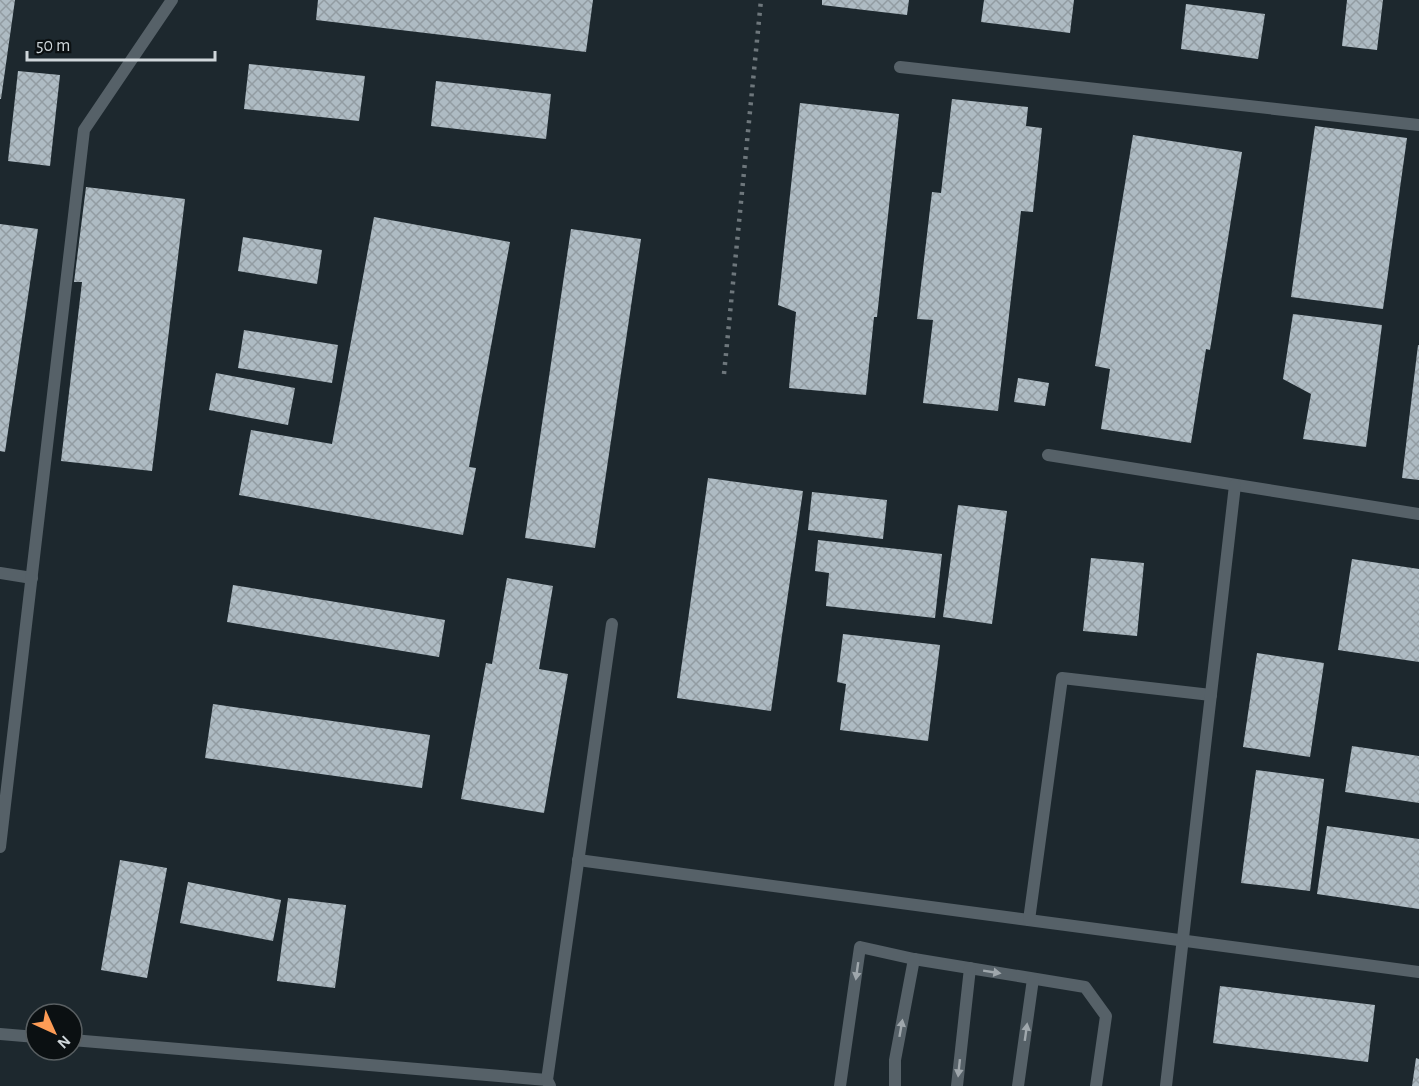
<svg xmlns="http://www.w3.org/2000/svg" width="1419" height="1086" font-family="'Alegreya Sans',sans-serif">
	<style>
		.building { fill: url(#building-cross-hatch) }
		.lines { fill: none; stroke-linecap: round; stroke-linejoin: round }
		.lane { stroke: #566168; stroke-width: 12 }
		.rail { stroke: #6e777c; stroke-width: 4.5; stroke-dasharray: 3 6; stroke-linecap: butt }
		.oneway { fill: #9fa7ac }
	</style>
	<defs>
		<pattern id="building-cross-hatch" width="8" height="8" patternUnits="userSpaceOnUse" patternTransform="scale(1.5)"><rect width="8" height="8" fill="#aebbc3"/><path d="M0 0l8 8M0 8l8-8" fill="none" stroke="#929ca2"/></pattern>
	</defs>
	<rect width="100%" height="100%" fill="#1d282e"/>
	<g class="building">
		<polygon points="0,0 15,0 1,99 0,99"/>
		<polygon points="318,0 593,0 586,52 316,20"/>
		<polygon points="822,0 909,0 907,15 822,5"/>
		<polygon points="984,0 1074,0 1070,33 981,22"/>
		<polygon points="1347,0 1383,0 1377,50 1342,46"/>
		<polygon points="1186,4 1265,14 1258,59 1181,49"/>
		<polygon points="249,64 365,76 359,121 244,109"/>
		<polygon points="18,71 60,75 50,166 8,161"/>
		<polygon points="436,81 551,94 546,139 431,126"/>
		<polygon points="952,99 1028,107 1026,126 1042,128 1033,212 1021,211 998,411 923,403 933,320 917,319 932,192 941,193"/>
		<polygon points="800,103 899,114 877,317 874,317 866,395 789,388 796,312 778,305"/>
		<polygon points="1315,126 1407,138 1383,309 1291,297"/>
		<polygon points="1133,135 1242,152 1210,350 1206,349 1191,443 1101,429 1110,369 1095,366"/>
		<polygon points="86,187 185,199 152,471 61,461 82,282 74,282"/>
		<polygon points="374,217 510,242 469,467 476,468 463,535 239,495 251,430 332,444"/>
		<polygon points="0,224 38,229 5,452 0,451"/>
		<polygon points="571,229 641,239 595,548 525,538"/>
		<polygon points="243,237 322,250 317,284 238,271"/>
		<polygon points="1293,314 1382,325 1366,447 1303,439 1311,394 1283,379"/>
		<polygon points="244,330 338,345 332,383 238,368"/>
		<polygon points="1418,345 1419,345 1419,480 1402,478"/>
		<polygon points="216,373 295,388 288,425 209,410"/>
		<polygon points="1018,378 1049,383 1045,406 1014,402"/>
		<polygon points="708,478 803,491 771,711 677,698"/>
		<polygon points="812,492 887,500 883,539 808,530"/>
		<polygon points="958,505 1007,511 992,624 943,617"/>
		<polygon points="818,540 942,554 935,618 826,606 829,573 815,571"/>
		<polygon points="1091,558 1144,563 1137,636 1083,631"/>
		<polygon points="1352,559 1419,569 1419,662 1338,650"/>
		<polygon points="507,578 553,586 539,669 568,674 544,813 461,799 486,663 492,664"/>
		<polygon points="233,585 445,620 439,657 227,622"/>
		<polygon points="843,634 940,645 928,741 840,730 846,684 837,682"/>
		<polygon points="1257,653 1324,663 1310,757 1243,747"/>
		<polygon points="213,704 430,735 422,788 205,758"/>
		<polygon points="1352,746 1419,756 1419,803 1345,792"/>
		<polygon points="1256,770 1324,779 1310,891 1241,883"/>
		<polygon points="1327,826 1419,839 1419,909 1317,894"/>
		<polygon points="120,860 167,868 147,978 101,970"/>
		<polygon points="188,882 281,900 273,941 180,923"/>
		<polygon points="288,898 346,905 335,988 277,981"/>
		<polygon points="1220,986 1375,1005 1368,1062 1213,1043"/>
		<polygon points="1416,1058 1419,1059 1419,1086 1412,1086"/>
	</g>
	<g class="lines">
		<g class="lane">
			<polyline points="900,67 1419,125"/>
			<polyline points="1048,455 1419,514"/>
			<polyline points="0,573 32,578"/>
			<polyline points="0,847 84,130 172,0"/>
			<polyline points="578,860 1419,972"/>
			<polyline points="1029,920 1062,678 1211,695"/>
			<polyline points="0,1034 36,1037"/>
			<polyline points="72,1040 547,1080"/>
			<polyline points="550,1086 547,1080 612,624"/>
			<polyline points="840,1086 860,947 914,959 1085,987 1106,1016 1096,1086"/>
			<polyline points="895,1086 895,1060 914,959"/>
			<polyline points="957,1086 970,968"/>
			<polyline points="1018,1086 1033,979"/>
			<polyline points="1166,1086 1235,485"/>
		</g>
		<polyline class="rail" points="724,374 761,0"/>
	</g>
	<defs><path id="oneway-solid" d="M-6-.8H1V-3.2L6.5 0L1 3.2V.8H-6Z" transform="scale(1.5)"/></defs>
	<g class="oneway">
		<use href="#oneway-solid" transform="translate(857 971) rotate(98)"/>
		<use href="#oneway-solid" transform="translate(992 972) rotate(9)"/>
		<use href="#oneway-solid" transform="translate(901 1028) rotate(-80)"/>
		<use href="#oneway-solid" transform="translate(1026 1032) rotate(-82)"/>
		<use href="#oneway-solid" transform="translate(959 1068) rotate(96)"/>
	</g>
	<g transform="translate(54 1032) rotate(135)"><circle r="28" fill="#0b1012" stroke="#595f62" stroke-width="1.5"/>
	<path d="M0-4.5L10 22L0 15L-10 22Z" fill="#fd9c56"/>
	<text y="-9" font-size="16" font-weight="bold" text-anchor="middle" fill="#cfd6da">N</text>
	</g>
	<path d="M27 51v9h188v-9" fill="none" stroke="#cfd6da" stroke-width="3"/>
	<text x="36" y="51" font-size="18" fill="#cfd6da" stroke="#0b1012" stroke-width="4.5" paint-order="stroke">50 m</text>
</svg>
